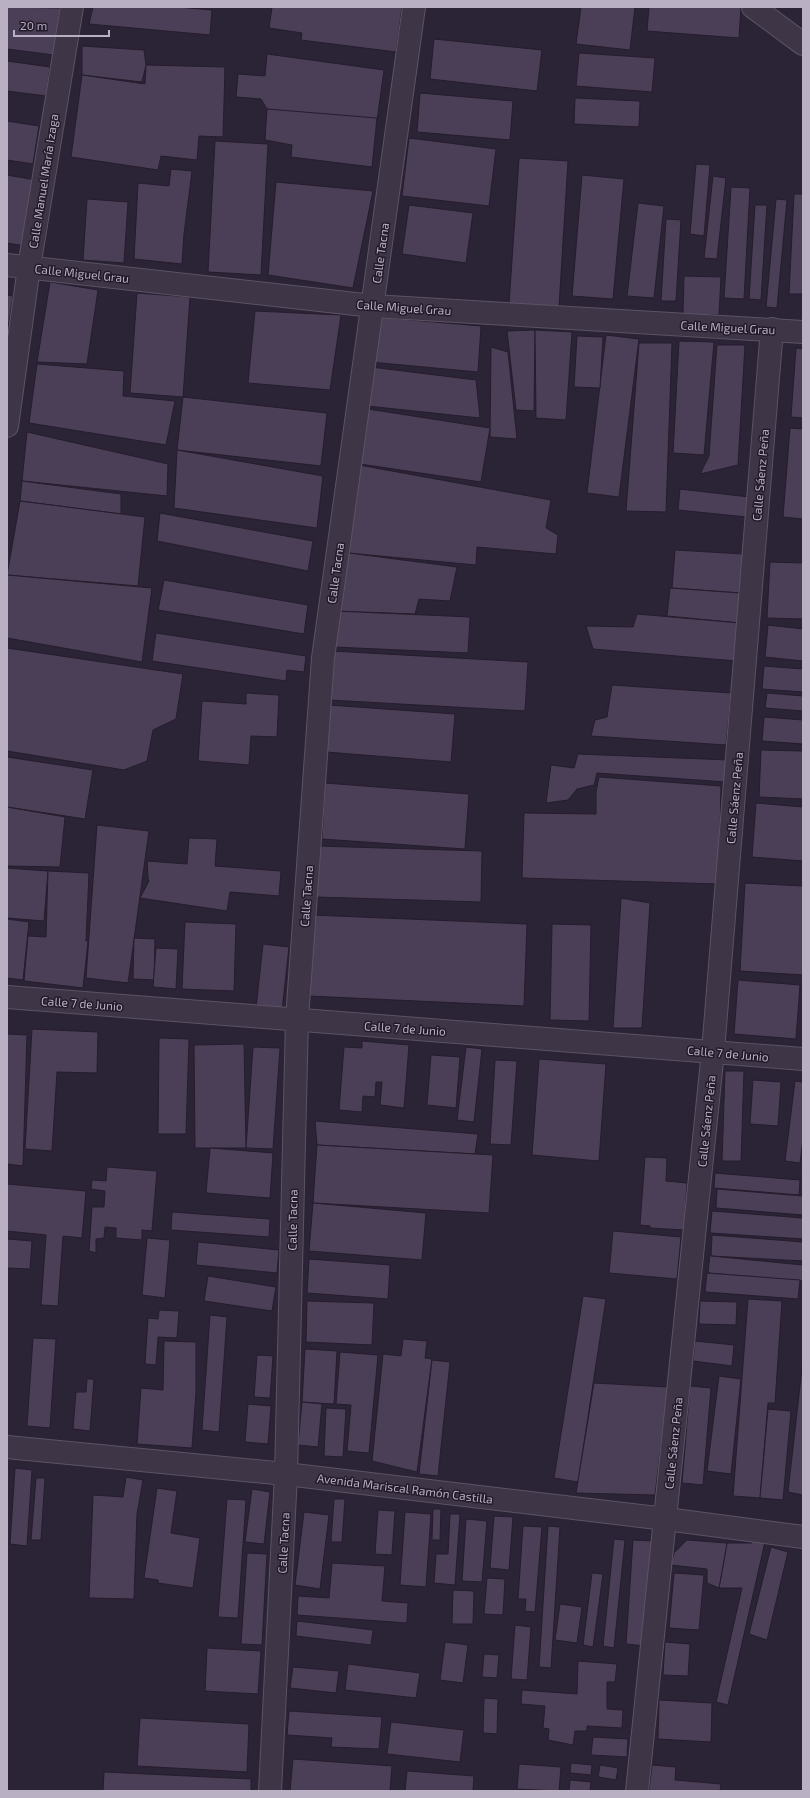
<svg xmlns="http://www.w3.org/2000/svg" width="810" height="1798" font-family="'Exo 2',sans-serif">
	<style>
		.building { fill: #4a3f56; stroke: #251d2e }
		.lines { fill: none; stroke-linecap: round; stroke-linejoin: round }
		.minor-casing { stroke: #5c5365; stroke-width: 24 }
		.minor { stroke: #3e3647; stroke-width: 22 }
		.labels { text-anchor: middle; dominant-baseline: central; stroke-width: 3; stroke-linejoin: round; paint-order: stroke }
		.street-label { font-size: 12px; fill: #bab0c3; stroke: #231b2b }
	</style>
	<rect width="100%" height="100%" fill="#2b2336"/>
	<g class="building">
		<polygon points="7,7 60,8 54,55 7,49"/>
		<polygon points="93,7 177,7 212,10 210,35 89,24"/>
		<polygon points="272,7 402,7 396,52 301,40 302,33 269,28"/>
		<polygon points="581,7 635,7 630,50 576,44"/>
		<polygon points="649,7 741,7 739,38 647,31"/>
		<polygon points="434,39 542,50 537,91 430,79"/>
		<polygon points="82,46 144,50 146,65 142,82 82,75"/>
		<polygon points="579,53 655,58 652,92 576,86"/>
		<polygon points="267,54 384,70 377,121 267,109 261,99 236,97 238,74 265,76"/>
		<polygon points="7,61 50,67 46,96 7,91"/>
		<polygon points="146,65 225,67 223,137 199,136 197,160 161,156 158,170 71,157 82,75 145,84"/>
		<polygon points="420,93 513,101 510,140 417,132"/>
		<polygon points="575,98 640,101 639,127 574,124"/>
		<polygon points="267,109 377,118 372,167 291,157 292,145 265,140"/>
		<polygon points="7,121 39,126 33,164 7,160"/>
		<polygon points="409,138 496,149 489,206 402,196"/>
		<polygon points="215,141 268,144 261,275 208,272"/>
		<polygon points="519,158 568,161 559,307 509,304"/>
		<polygon points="696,164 710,165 704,236 690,234"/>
		<polygon points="171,169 192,171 184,234 182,264 134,259 138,183 169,186"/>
		<polygon points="7,175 36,180 25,246 7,243"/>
		<polygon points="582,175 624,179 613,299 572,296"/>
		<polygon points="713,176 726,178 717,259 704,258"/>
		<polygon points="276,182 373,191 353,288 268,275"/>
		<polygon points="731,187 750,188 744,299 724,298"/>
		<polygon points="794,194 803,194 803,294 789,294"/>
		<polygon points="87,199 128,202 124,263 83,260"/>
		<polygon points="776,199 787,200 777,308 766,307"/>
		<polygon points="638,203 664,206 654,298 627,296"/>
		<polygon points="409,205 473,213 466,263 402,254"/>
		<polygon points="755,205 767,205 761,300 749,299"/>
		<polygon points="666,219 681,220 676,301 661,301"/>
		<polygon points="684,276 721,277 719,315 683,314"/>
		<polygon points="50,282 98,290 87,364 37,362"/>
		<polygon points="137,293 190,297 183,397 130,393"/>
		<polygon points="7,295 13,296 7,335"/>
		<polygon points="255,311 341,315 330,390 248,383"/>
		<polygon points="376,317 481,326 478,372 370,362"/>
		<polygon points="535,330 534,411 516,410 507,331"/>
		<polygon points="535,330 572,332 566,420 536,418"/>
		<polygon points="606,335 639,339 619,497 587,493"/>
		<polygon points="577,336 603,337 600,388 574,387"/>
		<polygon points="679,341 714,342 704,455 673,453"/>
		<polygon points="639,343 672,343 666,512 626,511"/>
		<polygon points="717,345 745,345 738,465 700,474 709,456"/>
		<polygon points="491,347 508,352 517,439 490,437"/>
		<polygon points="796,348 803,349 803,418 791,417"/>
		<polygon points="37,364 124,371 123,396 175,401 166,445 29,423"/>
		<polygon points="371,367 476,380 480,418 367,406"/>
		<polygon points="183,397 327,413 321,466 177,450"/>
		<polygon points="368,409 490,428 481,482 360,464"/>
		<polygon points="790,428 803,429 803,519 783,517"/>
		<polygon points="27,432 168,464 167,496 22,481"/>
		<polygon points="177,450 323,476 317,528 174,508"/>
		<polygon points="359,465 551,500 546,528 558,535 556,554 477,547 476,565 348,553"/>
		<polygon points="22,481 121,494 121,514 20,501"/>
		<polygon points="680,489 749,497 747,517 678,510"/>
		<polygon points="20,501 145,517 138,586 7,575"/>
		<polygon points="160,513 313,541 308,571 157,541"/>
		<polygon points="675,550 743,554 740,593 672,588"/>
		<polygon points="341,552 457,567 450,601 419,599 415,614 334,611"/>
		<polygon points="770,562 803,563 803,619 767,618"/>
		<polygon points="7,575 152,588 142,662 7,638"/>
		<polygon points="164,580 308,605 304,634 158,610"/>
		<polygon points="670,588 740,593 740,623 667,616"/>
		<polygon points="334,611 470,617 468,653 334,647"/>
		<polygon points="637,614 740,623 737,661 593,649 586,626 633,627"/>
		<polygon points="768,625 803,629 803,661 765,657"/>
		<polygon points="156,633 306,656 304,672 287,670 286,681 152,661"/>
		<polygon points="7,648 183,674 176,719 153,730 147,761 124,770 7,751"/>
		<polygon points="332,651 528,662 525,711 329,700"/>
		<polygon points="764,666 803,669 803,692 762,689"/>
		<polygon points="612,685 731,693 726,745 591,736 595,720 607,717"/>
		<polygon points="246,693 279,695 277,737 251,736 249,765 198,761 202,701 246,704"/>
		<polygon points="767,693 803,696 803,711 765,708"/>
		<polygon points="329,705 455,714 451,762 326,752"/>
		<polygon points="764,717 803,720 803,744 762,741"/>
		<polygon points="761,750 803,751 803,799 759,797"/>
		<polygon points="578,754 729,760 726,782 597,773 594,785 577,789 568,800 546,803 551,765 574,768"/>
		<polygon points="7,757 93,770 85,819 7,807"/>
		<polygon points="599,777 721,786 719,884 522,878 524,813 596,814 596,792"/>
		<polygon points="325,783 469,794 465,849 322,839"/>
		<polygon points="756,803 803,807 803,861 752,857"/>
		<polygon points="7,807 65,817 60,867 7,866"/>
		<polygon points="97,825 149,831 128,983 86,978"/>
		<polygon points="189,838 217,839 215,866 281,871 279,896 230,892 227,911 140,898 149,881 148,878 147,861 187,864"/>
		<polygon points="317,846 482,851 481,902 316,897"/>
		<polygon points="7,868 48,871 44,921 7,918"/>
		<polygon points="48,871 89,873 86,941 88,941 83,988 24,981 28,936 46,937"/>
		<polygon points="745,883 803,886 803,975 740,971"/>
		<polygon points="621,898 650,903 642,1028 613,1028"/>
		<polygon points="312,915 527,924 524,1006 309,996"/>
		<polygon points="7,919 29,922 23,980 7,978"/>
		<polygon points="185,922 236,924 234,991 182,989"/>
		<polygon points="552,924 591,925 589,1021 550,1020"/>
		<polygon points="134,938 155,939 154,980 133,979"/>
		<polygon points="263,944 289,947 282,1011 256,1008"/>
		<polygon points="156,948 178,949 176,989 153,987"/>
		<polygon points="738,980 800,985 796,1039 734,1034"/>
		<polygon points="32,1029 98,1032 97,1073 57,1072 52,1151 25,1149"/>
		<polygon points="7,1034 27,1035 23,1166 7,1164"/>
		<polygon points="159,1038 189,1039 186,1134 158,1134"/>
		<polygon points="362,1041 409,1045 404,1108 380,1105 382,1082 376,1082 375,1097 363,1096 362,1112 339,1110 344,1047 362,1048"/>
		<polygon points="244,1044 246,1148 195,1148 194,1045"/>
		<polygon points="253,1047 280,1048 273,1149 246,1148"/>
		<polygon points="466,1047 482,1049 474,1122 457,1120"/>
		<polygon points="431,1055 460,1057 456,1108 427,1105"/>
		<polygon points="539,1059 606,1064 599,1161 532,1155"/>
		<polygon points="495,1060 517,1061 511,1145 490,1144"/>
		<polygon points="725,1071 744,1071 741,1161 722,1161"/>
		<polygon points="753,1080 781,1082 778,1126 750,1124"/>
		<polygon points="795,1081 803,1082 803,1139 800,1163 785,1161"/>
		<polygon points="315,1121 478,1134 475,1154 317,1145"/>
		<polygon points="317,1145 493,1155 489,1213 313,1203"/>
		<polygon points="210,1148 273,1153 270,1198 206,1193"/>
		<polygon points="645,1157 667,1158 666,1181 687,1183 684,1230 650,1228 650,1226 640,1225"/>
		<polygon points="107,1167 157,1171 152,1231 142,1230 142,1240 116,1238 116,1228 105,1227 104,1238 96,1239 96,1253 89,1251 92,1207 104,1207 105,1191 91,1189 92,1180 106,1181"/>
		<polygon points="715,1173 800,1180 799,1195 714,1188"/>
		<polygon points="7,1184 86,1191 82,1238 63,1236 58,1306 41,1305 46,1235 7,1231"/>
		<polygon points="717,1189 803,1196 803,1215 716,1208"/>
		<polygon points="313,1203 426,1213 422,1260 309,1251"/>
		<polygon points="712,1211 803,1218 803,1239 710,1233"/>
		<polygon points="172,1212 270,1219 269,1237 171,1230"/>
		<polygon points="613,1231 681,1237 677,1279 609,1273"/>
		<polygon points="712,1235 803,1242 803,1261 711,1256"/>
		<polygon points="147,1238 170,1240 165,1298 142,1295"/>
		<polygon points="7,1239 32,1241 30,1269 7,1268"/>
		<polygon points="198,1242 279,1250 277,1273 196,1265"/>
		<polygon points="710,1253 711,1256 803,1265 803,1281 708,1273"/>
		<polygon points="309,1259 390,1265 388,1299 307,1293"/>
		<polygon points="707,1273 800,1280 798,1299 705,1292"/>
		<polygon points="208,1276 276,1287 272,1311 204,1301"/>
		<polygon points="583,1296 606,1299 578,1482 554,1478"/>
		<polygon points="748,1299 782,1301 775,1403 768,1403 760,1498 733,1496"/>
		<polygon points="307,1301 374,1303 372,1345 306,1342"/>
		<polygon points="700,1301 737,1302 736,1325 699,1324"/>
		<polygon points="159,1310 179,1311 177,1338 158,1337 156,1365 145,1364 148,1318 158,1319"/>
		<polygon points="210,1315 227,1317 219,1432 202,1430"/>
		<polygon points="33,1338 56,1339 50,1428 27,1426"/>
		<polygon points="403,1339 427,1341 425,1358 432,1359 417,1472 372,1461 383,1354 401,1356"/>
		<polygon points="164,1341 196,1342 196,1392 192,1448 137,1444 141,1388 163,1390"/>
		<polygon points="695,1341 734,1345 732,1366 693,1361"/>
		<polygon points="305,1349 337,1351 334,1404 302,1402"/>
		<polygon points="340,1352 378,1355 369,1453 347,1451 351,1405 336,1404"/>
		<polygon points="257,1355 273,1356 270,1398 254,1397"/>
		<polygon points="803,1359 803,1495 788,1492"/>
		<polygon points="432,1360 450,1362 438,1476 419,1474"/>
		<polygon points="719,1376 741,1379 731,1474 707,1471"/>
		<polygon points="87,1379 94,1379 90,1431 73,1429 76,1392 86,1392"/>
		<polygon points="594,1383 668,1387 655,1495 576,1493"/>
		<polygon points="690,1386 711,1388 703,1485 682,1483"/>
		<polygon points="302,1402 322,1404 318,1447 298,1445"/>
		<polygon points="248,1404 271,1406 268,1444 245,1442"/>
		<polygon points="326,1408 346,1409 343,1457 324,1456"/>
		<polygon points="768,1409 791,1411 783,1500 760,1498"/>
		<polygon points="15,1468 32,1470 27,1546 10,1544"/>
		<polygon points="126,1477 143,1480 137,1514 134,1599 89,1598 93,1495 123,1497"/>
		<polygon points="36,1478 45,1478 41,1540 31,1540"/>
		<polygon points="157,1488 177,1491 171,1533 200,1538 193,1588 158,1583 158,1580 144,1578"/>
		<polygon points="252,1489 270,1492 264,1544 245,1542"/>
		<polygon points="227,1499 246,1500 238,1618 218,1617"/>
		<polygon points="334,1499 345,1499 342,1542 331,1542"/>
		<polygon points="433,1509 441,1509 440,1540 432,1540"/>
		<polygon points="378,1510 395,1511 392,1555 375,1554"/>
		<polygon points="304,1512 329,1515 320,1589 295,1585"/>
		<polygon points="405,1512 431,1514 426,1587 400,1585"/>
		<polygon points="450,1514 460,1514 455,1585 434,1583 436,1554 448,1554"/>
		<polygon points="494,1516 513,1517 509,1570 490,1568"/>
		<polygon points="466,1519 487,1521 482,1582 462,1581"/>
		<polygon points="523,1526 542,1527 535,1612 525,1611 526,1599 518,1599"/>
		<polygon points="548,1526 560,1527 551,1668 539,1667"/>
		<polygon points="614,1539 625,1540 614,1648 603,1646"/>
		<polygon points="753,1539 765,1542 728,1705 716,1702 742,1588 719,1588 727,1543 752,1543"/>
		<polygon points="633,1540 652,1541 645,1646 626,1644"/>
		<polygon points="687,1540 727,1543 719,1588 707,1583 707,1569 671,1565 674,1553"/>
		<polygon points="771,1547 788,1552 767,1640 749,1634"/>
		<polygon points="247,1553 267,1554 262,1645 241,1644"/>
		<polygon points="332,1563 385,1566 382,1601 408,1603 407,1623 297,1615 298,1596 329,1598"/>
		<polygon points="592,1573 603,1574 593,1647 583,1645"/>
		<polygon points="674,1573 704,1575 699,1630 669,1628"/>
		<polygon points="487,1578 505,1579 503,1615 484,1614"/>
		<polygon points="453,1590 474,1591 473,1624 452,1624"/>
		<polygon points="560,1604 582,1607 577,1643 555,1640"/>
		<polygon points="297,1621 373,1630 371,1645 296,1636"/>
		<polygon points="515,1625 531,1627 527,1680 511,1679"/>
		<polygon points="445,1642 468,1645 463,1683 440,1680"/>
		<polygon points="665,1642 690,1644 688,1676 663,1675"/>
		<polygon points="207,1648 261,1651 258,1694 205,1691"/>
		<polygon points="484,1654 499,1655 497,1678 482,1677"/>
		<polygon points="578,1661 617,1664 615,1682 607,1682 607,1709 623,1710 622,1728 587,1726 587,1731 575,1731 573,1745 548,1740 549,1729 543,1728 545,1706 521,1704 522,1690 577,1694"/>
		<polygon points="348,1664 420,1673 416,1698 345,1690"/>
		<polygon points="293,1667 339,1671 336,1693 290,1688"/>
		<polygon points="484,1698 498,1699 497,1734 483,1733"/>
		<polygon points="659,1700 712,1703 711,1742 658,1739"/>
		<polygon points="289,1711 382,1717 379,1749 331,1747 332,1738 287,1735"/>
		<polygon points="140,1718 249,1724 247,1772 137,1766"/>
		<polygon points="391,1722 464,1730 460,1762 387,1754"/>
		<polygon points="593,1737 628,1739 627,1757 591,1755"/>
		<polygon points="293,1759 392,1766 390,1791 290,1791"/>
		<polygon points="571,1763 592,1765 591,1775 570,1773"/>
		<polygon points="519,1764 561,1767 559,1791 517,1789"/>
		<polygon points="600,1765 618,1768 616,1780 598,1777"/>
		<polygon points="652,1765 676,1767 675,1780 721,1784 720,1791 649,1791"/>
		<polygon points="407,1771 474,1776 473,1791 405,1791"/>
		<polygon points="104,1772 251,1779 251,1791 103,1791"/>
		<polygon points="570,1780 591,1782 590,1791 569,1791"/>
	</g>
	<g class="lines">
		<g class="minor-casing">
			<g id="minor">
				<polyline points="753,7 803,44"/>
				<polyline points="7,265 373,306 803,332"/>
				<polyline points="7,426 29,267 72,7"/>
				<polyline points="7,997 803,1059"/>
				<polyline points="7,1447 286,1474 666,1519 803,1537"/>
				<polyline points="270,1791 286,1474 297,1019 323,658 414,7"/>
				<polyline points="637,1791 713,1051 772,329"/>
			</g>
		</g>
		<use href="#minor" class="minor"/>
	</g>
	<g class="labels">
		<g class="street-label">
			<text transform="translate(43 181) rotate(-81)">Calle Manuel María Izaga</text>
			<text transform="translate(380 253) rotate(-82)">Calle Tacna</text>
			<text transform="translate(82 273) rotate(6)">Calle Miguel Grau</text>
			<text transform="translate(404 307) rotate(4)">Calle Miguel Grau</text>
			<text transform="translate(728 327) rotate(3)">Calle Miguel Grau</text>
			<text transform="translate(760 475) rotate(-85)">Calle Sáenz Peña</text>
			<text transform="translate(335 573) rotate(-82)">Calle Tacna</text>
			<text transform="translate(734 798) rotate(-85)">Calle Sáenz Peña</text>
			<text transform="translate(306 896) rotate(-86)">Calle Tacna</text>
			<text transform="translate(82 1003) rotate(4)">Calle 7 de Junio</text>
			<text transform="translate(405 1028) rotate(4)">Calle 7 de Junio</text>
			<text transform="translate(728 1053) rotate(5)">Calle 7 de Junio</text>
			<text transform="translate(706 1121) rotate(-84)">Calle Sáenz Peña</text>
			<text transform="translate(292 1220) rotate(-89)">Calle Tacna</text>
			<text transform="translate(673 1443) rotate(-84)">Calle Sáenz Peña</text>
			<text transform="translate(405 1488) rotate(7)">Avenida Mariscal Ramón Castilla</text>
			<text transform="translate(283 1543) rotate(-87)">Calle Tacna</text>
		</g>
	</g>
	<rect width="810" height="1798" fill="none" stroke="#bab0c3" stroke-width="16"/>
	<path d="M14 30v6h95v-6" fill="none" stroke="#bab0c3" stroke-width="2"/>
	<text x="20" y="30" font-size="12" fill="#bab0c3" stroke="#231b2b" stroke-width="3" paint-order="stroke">20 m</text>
</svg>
